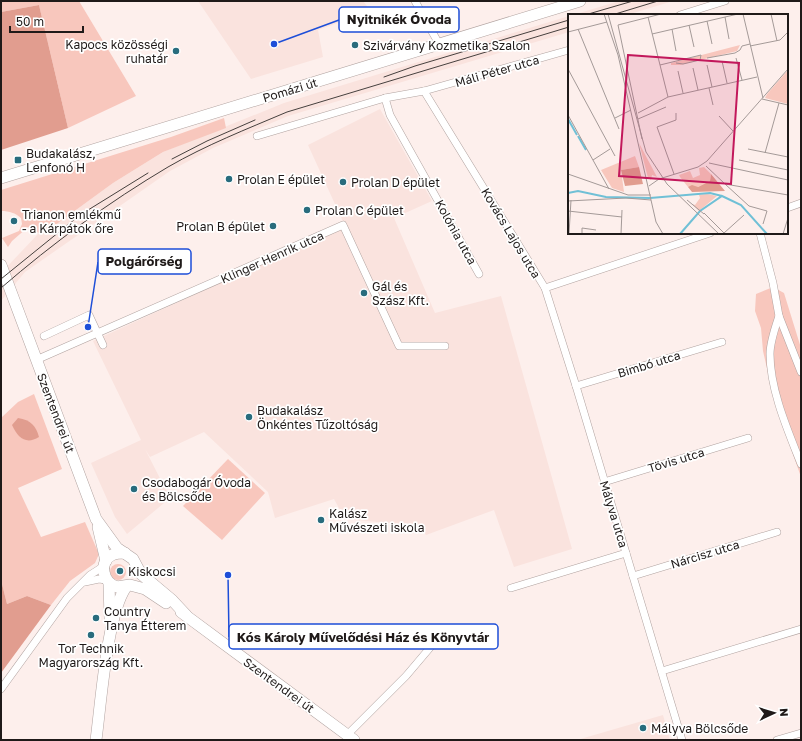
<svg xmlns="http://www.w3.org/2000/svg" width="802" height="741" font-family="'Golos Text',sans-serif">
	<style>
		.built { fill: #fae3de }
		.green { fill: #f8c7bd }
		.forest { fill: #e19d8f }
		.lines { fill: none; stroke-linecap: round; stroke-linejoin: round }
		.street-casing { stroke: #b1a3a0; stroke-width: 8 }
		.secondary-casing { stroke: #b1a3a0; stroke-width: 12 }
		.street { stroke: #fff; stroke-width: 7 }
		.secondary { stroke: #fff; stroke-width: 11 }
		.tram { stroke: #46403e; stroke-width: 1 }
		.poi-dot { fill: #286c7d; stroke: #fff; stroke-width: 1.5 }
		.labels { text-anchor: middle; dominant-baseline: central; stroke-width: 3.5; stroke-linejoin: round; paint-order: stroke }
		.poi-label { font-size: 12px; fill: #1f1a19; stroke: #fff; text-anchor: start }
		.street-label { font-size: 12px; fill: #1f1a19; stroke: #fff }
		.inset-river { fill: none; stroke: #70c0d6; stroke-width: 2 }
		.inset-road { fill: none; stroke: #a49a98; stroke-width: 1 }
		.view { fill: #c2185b; fill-opacity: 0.15; stroke: #c2185b; stroke-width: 2 }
		.inset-edge { fill: none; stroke: #1f1a19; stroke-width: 2 }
		.leader { fill: none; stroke: #1d4ed8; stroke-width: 1.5 }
		.callout-dot { fill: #1d4ed8; stroke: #fff; stroke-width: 1.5 }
		.callout { fill: #fff; stroke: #1d4ed8; stroke-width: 1.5 }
		.callout-label { font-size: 13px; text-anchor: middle; font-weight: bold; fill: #1f1a19 }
	</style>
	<rect width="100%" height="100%" fill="#fdefec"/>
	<g class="built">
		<polygon points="198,1 363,1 371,11 318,30 323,57 251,79"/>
		<polygon points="619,1 673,1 627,15 573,15"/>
		<polygon points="569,16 569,32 288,116 213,148 170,171 25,272 1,301 1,273 39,233 54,226 113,183 163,152 284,103"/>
		<polygon points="380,109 432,201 394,218 435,313 501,296 572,549 514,567 494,510 426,535 421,526 345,519 334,499 275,518 268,492 204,432 150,457 145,449 170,498 127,534 115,517 91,463 141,440 93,341 345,226 308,145"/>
		<polygon points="663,715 670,740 577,740"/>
	</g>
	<g class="green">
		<polygon points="1,1 79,1 136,96 68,128 39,5 1,12"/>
		<path d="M224,118L226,128L163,152L113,183L54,226L39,233L28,227L12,241L8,247L2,238L19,231L22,224L21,218C15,213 10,211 1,211V190L171,137Z"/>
		<polygon points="773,287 784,293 801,348 801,477 775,403 763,351 761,328 755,311 756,294"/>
		<polygon points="34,394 62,469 18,488 41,537 85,522 99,554 95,563 70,581 51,605 27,596 7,604 1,580 1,418 18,402"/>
		<polygon points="228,459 265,493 222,540 183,506"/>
		<circle cx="118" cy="572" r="8"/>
	</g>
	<g class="forest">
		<polygon points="39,5 68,128 1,150 1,12"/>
		<path d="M18,418C31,420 36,426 39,437C26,445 18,438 12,425Z"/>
		<polygon points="1,580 7,604 27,596 51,605 1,673"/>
	</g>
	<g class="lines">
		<g class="street-casing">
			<g id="street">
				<polyline points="415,1 439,44"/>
				<polyline points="680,15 725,1"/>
				<polyline points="424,91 545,288 710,233"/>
				<polyline points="385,98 390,115 479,274"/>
				<polyline points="257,136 385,98 424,91 569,50"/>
				<polyline points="787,208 801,203"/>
				<polyline points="760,233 773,283 779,316 801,372"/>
				<polyline points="545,288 576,386 682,740"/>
				<path d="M779,316C775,328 770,342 770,354C770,390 788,431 801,464"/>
				<polyline points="44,336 89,315 103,345"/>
				<polyline points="36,360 343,225 399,346 445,346"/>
				<polyline points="576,386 722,342"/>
				<polyline points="604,482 748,438"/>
				<polyline points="633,576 777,532"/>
				<polyline points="85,582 99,579 106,580"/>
				<polyline points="511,588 626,553"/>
				<polyline points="662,671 801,629"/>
				<polyline points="1,689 67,598 90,575 104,566"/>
				<polyline points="347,735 406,676 445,630"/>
				<polyline points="777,740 801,733"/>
			</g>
		</g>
		<g class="secondary-casing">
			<g id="secondary">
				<polyline points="1,178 580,1"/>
				<polyline points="1,265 96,519 117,548 133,559 141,574 172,600 186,615"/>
				<polyline points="98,527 106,561"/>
				<path d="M125,553C121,553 116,553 112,555C98,562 103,583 117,587L130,585L145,589L166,603"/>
				<polyline points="109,583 110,618"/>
				<polyline points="181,612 354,740"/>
				<path d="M96,740C101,703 107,614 126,587"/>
			</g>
		</g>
		<use href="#street" class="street"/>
		<use href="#secondary" class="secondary"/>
		<g class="tram">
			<polyline points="585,15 633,1"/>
			<polyline points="612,15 658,1"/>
			<polyline points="384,77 415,66 569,20"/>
			<polyline points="172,159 207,141 255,120"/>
			<polyline points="1,279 80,215 148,173"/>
			<path d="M1,288C53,243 109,202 168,167C206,145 247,129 287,112L569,27"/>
		</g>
	</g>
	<g class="poi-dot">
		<circle cx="355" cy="45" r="4"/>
		<circle cx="176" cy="51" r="4"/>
		<rect x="14" y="156" width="8" height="8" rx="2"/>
		<circle cx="229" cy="179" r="4"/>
		<circle cx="343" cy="182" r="4"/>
		<circle cx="307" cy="210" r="4"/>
		<circle cx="14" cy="221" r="4"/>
		<circle cx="273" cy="226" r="4"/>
		<circle cx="364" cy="293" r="4"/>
		<circle cx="249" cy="417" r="4"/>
		<circle cx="134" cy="489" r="4"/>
		<circle cx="321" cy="520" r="4"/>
		<circle cx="120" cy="571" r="4"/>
		<circle cx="96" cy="618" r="4"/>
		<circle cx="91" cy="635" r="4"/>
		<circle cx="643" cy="728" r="4"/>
	</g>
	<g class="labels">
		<g class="poi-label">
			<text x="168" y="44" text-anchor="end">Kapocs közösségi<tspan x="168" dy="14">ruhatár</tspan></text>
			<text x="363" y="45">Szivárvány Kozmetika Szalon</text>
			<text x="26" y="153">Budakalász,<tspan x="26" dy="14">Lenfonó H</tspan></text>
			<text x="237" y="179">Prolan E épület</text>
			<text x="351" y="182">Prolan D épület</text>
			<text x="315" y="210">Prolan C épület</text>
			<text x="22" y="214">Trianon emlékmű<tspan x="22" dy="14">- a Kárpátok őre</tspan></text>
			<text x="265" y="226" text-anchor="end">Prolan B épület</text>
			<text x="372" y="286">Gál és<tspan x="372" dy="14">Szász Kft.</tspan></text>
			<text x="257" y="410">Budakalász<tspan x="257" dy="14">Önkéntes Tűzoltóság</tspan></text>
			<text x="142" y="482">Csodabogár Óvoda<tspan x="142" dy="14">és Bölcsőde</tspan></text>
			<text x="329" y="513">Kalász<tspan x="329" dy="14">Művészeti iskola</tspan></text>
			<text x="128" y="571">Kiskocsi</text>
			<text x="104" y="611">Country<tspan x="104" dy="14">Tanya Étterem</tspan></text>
			<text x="91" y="648" text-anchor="middle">Tor Technik<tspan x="91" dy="14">Magyarország Kft.</tspan></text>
			<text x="651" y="728">Mályva Bölcsőde</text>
		</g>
		<g class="street-label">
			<text transform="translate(497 71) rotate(-16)">Máli Péter utca</text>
			<text transform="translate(290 90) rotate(-17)">Pomázi út</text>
			<text transform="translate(456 232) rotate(61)">Kolónia utca</text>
			<text transform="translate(511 233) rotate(59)">Kovács Lajos utca</text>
			<text transform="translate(272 257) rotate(-24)">Klinger Henrik utca</text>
			<text transform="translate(649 364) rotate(-17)">Bimbó utca</text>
			<text transform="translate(56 413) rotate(69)">Szentendrei út</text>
			<text transform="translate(676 460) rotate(-17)">Tövis utca</text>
			<text transform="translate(614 514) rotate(73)">Mályva utca</text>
			<text transform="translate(705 554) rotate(-17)">Nárcisz utca</text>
			<text transform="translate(279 685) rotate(36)">Szentendrei út</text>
		</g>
	</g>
	<g transform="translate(568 14)">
		<rect width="220" height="220" fill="#fdefec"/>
		<path d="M172,31L169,37L112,51H103V49ZM220,56V90L197,84L199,80ZM71,129L89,163L84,161L83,166L80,164ZM67,142L71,153L53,156L56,178L44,174L33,156ZM136,153L143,160L142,167L130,173H120L112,163L111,161L122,157L125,164L132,161L131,154ZM139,180L149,182L131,197L124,190L127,191L132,184L131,181H127Z" fill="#f8c7bd"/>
		<path d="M71,153L75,170L57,172L53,156ZM143,160L157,177L124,178L120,173L124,171L130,173L142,167Z" fill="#e19d8f"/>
		<path class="inset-river" d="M0,105L9,121M10,122L18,136M0,179L10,177L38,183L82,184L142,179L154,182M112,220L132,197L154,182L173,191L199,220"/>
		<path class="inset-road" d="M36,0L50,41L88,208L95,220M40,0L78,138L99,170L151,220M175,0L195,84M203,0L209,27M157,3L161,25M139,7L144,30M121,11L126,33M10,15L51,115M104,15L108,37M0,18L39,8M84,20L170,0M182,32L212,26L220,18M139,44L167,39L172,36L174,32L182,30M168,44L174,66M154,47L159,69M108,49L115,50L132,46L133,41M92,51L133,41M139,51L144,73M125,54L130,76M0,55L47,142M110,57L115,79M141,74L145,91M100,83L189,63M194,85L220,91M70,99L100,83L80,3M0,101L41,175M151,102L165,117M47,104L63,96M70,105L98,93M74,125L50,11L93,0M180,135L220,143M197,139L211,89M25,146L42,135M171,146L220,156M141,149L220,166M138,152L157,170L220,181M0,160L60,181H83M106,160L89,113L108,106V99M157,170L181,192L199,197L195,210M81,172L91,165L130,153L139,147L220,55M119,186L136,200M0,187L58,184L83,186M0,197L54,203M136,199L157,220M156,219L176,201M1,220L3,186M14,220V214L28,216M53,220L54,196M215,220L220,204"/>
		<path class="view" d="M60,41L171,49L163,170L51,162Z"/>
		<rect width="220" height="220" class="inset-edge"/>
	</g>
	<path class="leader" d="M274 44L339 20M88 327L98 262M228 575L229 637"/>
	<g class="callout-dot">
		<circle cx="274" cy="44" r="4"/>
		<circle cx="88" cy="327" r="4"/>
		<circle cx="228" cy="575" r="4"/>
	</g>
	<g class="callout">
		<rect x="339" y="7" width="120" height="25" rx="4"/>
		<rect x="98" y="249" width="93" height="25" rx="4"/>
		<rect x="229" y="624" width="269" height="25" rx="4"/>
	</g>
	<g class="callout-label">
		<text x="399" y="24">Nyitnikék Óvoda</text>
		<text x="144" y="266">Polgárőrség</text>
		<text x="363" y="642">Kós Károly Művelődési Ház és Könyvtár</text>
	</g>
	<rect width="802" height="741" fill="none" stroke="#1f1a19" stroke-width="4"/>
	<g transform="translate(774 713) rotate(86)" stroke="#ffffff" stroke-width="3" paint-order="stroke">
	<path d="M0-3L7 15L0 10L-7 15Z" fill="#1f1a19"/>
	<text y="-6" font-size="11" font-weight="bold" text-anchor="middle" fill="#1f1a19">N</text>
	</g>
	<path d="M10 26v6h73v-6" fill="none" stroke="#1f1a19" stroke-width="2"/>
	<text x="16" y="26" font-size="12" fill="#1f1a19" stroke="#ffffff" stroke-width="3" paint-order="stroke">50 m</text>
</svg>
